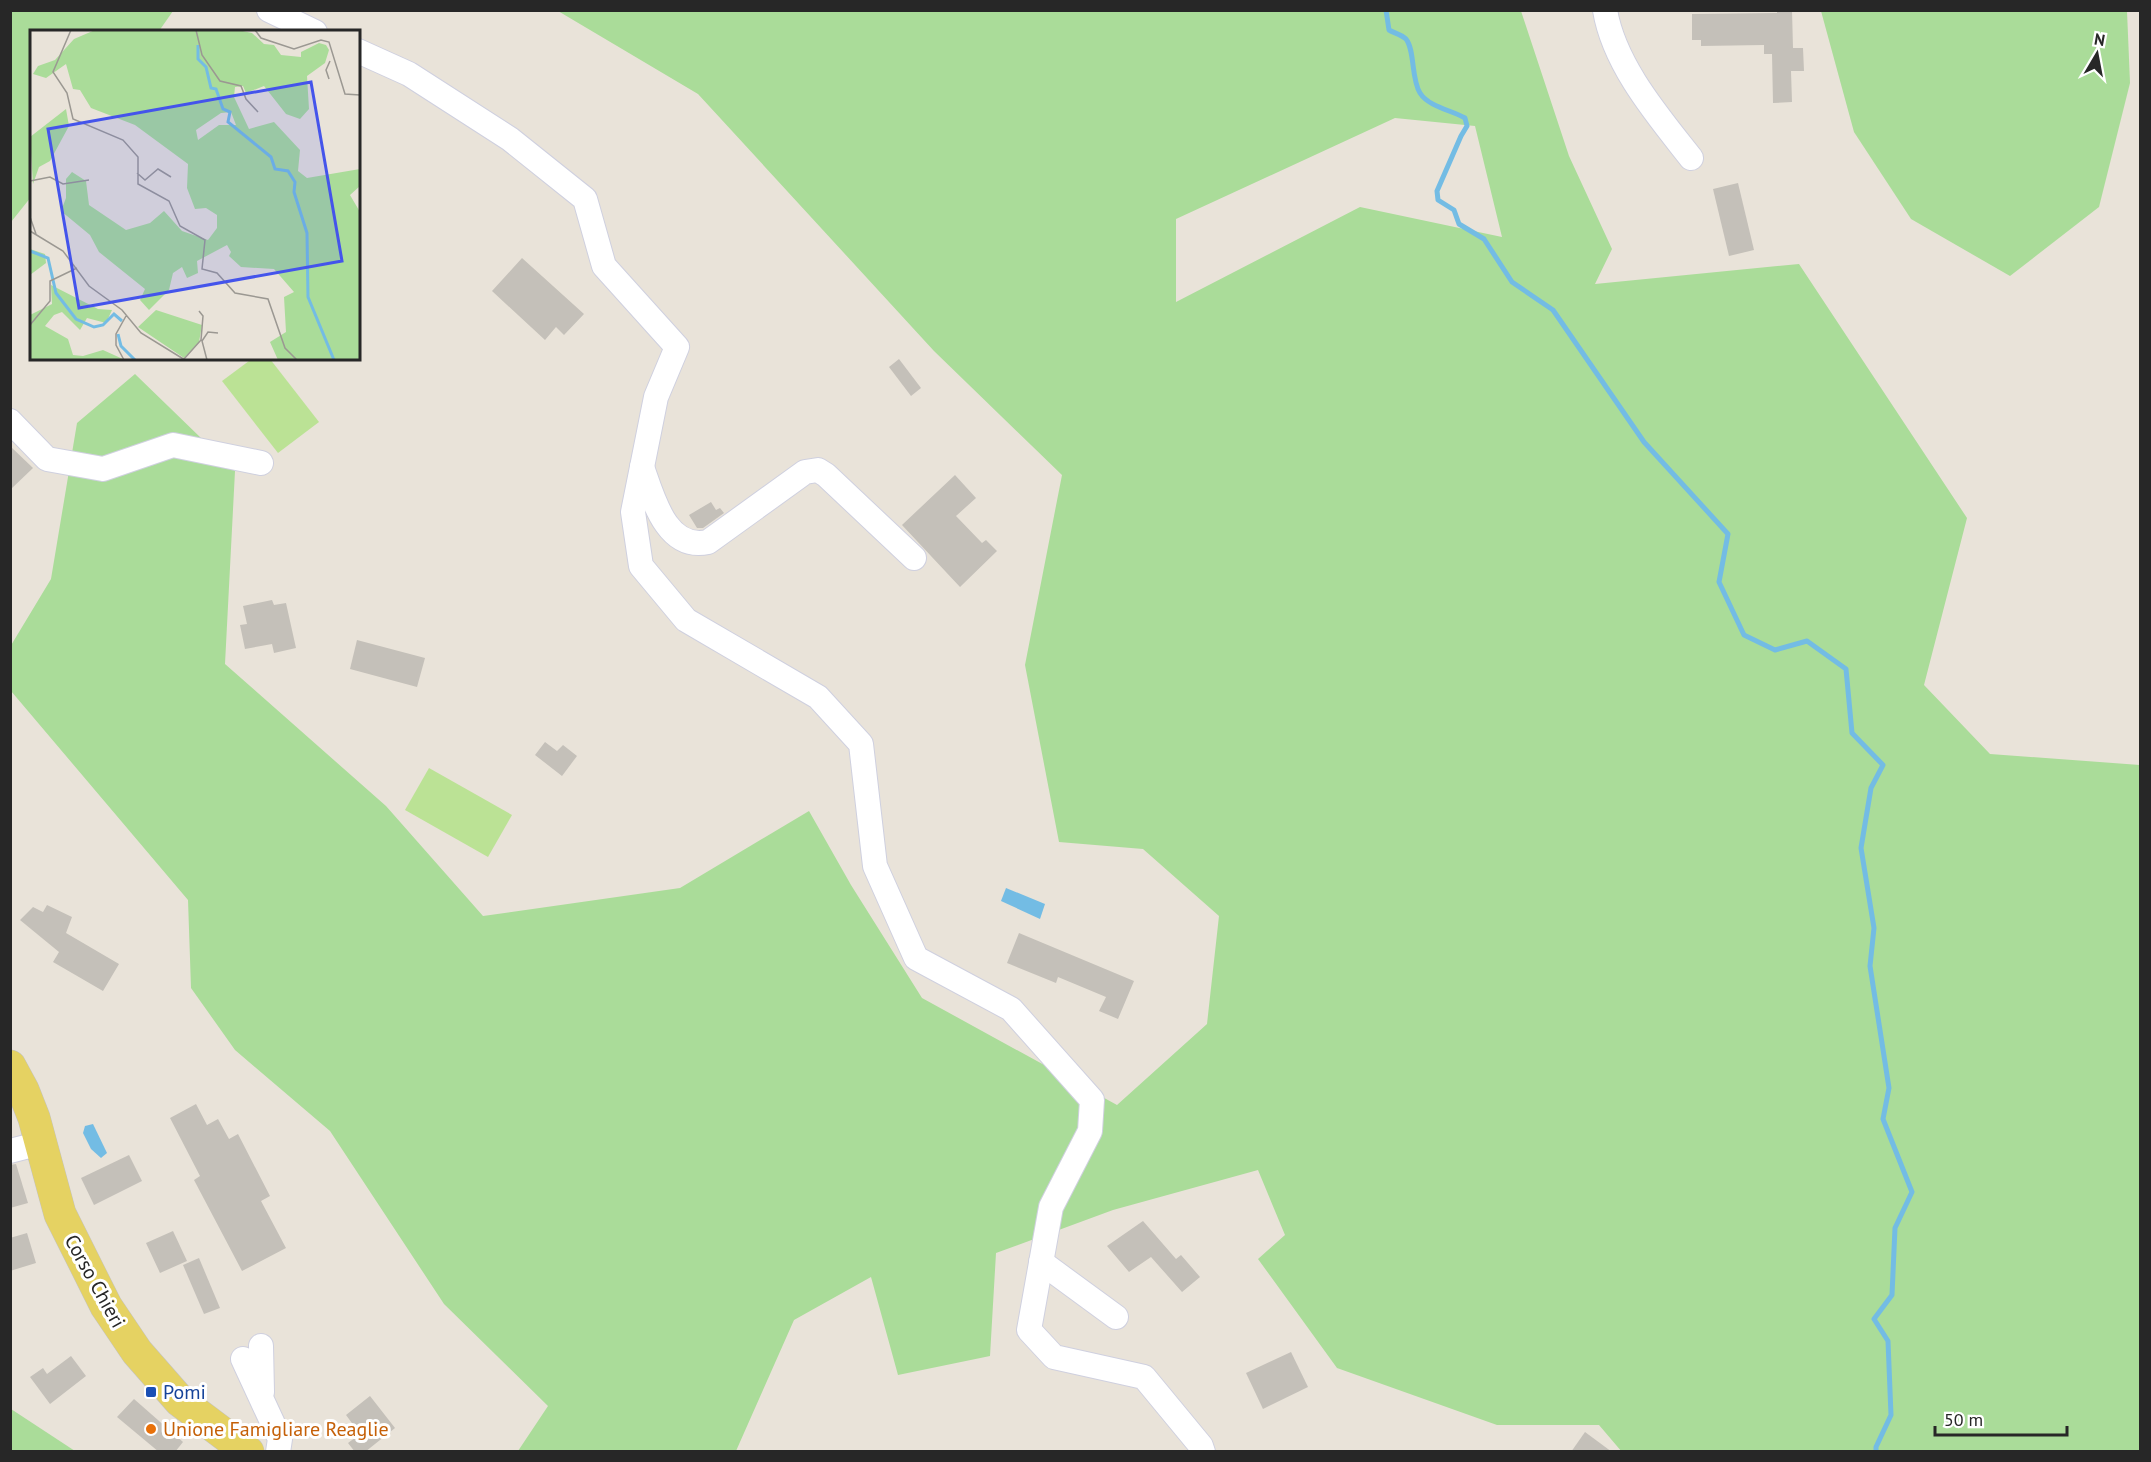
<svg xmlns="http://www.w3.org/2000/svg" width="2151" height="1462" font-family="'PT Sans',sans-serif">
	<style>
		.green { fill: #aadc99; fill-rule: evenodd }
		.pitch { fill: #bbe295 }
		.water { fill: #73bce4 }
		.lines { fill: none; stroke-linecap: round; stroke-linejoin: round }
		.stream { stroke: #73bce4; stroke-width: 5 }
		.building { fill: #c4c0b9 }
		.minor-casing { stroke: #cfd0df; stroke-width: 26 }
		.major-casing { stroke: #c3c3c3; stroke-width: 33 }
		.minor { stroke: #fff; stroke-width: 24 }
		.major { stroke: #e5d262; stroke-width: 32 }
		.transit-dot { fill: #1a4fb4; stroke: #fff; stroke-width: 2 }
		.food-dot { fill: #e8710a; stroke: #fff; stroke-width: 2 }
		.labels { text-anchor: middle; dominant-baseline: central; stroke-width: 6; stroke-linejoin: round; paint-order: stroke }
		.street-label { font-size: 20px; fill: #272727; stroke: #fff }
		.transit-label { font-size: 20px; fill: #164399; stroke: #fff; text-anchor: start }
		.food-label { font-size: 20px; fill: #c56008; stroke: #fff; text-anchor: start }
		.inset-river { fill: none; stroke: #73bce4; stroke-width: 3 }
		.inset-road { fill: none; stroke: #9b9892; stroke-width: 1.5 }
		.view { fill: #4454eb; fill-opacity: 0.15; stroke: #4454eb; stroke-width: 3 }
		.inset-edge { fill: none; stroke: #272727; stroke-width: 3 }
	</style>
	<rect width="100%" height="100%" fill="#e9e3d9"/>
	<g class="green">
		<polygon points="11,10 173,11 159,31 32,32 31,197 11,222"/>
		<path d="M558,11H1521L1569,156L1612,249L1595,284L1799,264L1967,518L1924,685L1990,754L2140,765V1451L1622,1452L1599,1425H1497L1337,1368L1258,1259L1285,1235L1258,1170L1113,1210L996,1253L990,1356L898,1375L871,1277L794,1320L736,1451H518L548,1406L444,1304L330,1131L235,1050L191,988L188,900L11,691L10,647L51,579L77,423L135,374L235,471L225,664L386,806L483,916L680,888L809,811L851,885L922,998L1117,1105L1207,1024L1219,916L1143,849L1059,842L1025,665L1062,475L934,351L698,94ZM1395,118L1475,126L1502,237L1360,207L1176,302V219Z"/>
		<polygon points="1821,11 2127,11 2130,83 2099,207 2010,276 1911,219 1854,132"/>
		<polygon points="11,1409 75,1451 11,1451"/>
	</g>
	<g class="pitch">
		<polygon points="253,358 270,359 319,422 278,453 222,381"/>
		<polygon points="429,768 512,815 488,857 405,810"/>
	</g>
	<g class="water">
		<polygon points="1006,888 1045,904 1040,919 1001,901"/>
		<polygon points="93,1124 107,1153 101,1158 91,1149 83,1133 85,1126"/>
	</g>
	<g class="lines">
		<path class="stream" d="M1386,10L1389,30C1394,33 1402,35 1406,39C1415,50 1411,79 1420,93C1429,107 1451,110 1465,118L1467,126L1461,136L1437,191L1438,200L1454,210L1459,224L1484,239L1512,282L1553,310L1644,442L1728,534L1719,582L1744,635L1775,650L1807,641L1846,669L1852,733L1883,765L1871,788L1861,848L1874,928L1870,966L1889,1088L1883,1119L1912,1192L1895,1228L1892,1295L1874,1319L1888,1341L1891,1415L1876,1447V1452"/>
	</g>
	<g class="building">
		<polygon points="1777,10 1792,10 1793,48 1803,48 1804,71 1791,71 1792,102 1773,103 1772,54 1764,54 1764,45 1701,46 1701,40 1692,40 1692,14 1777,13"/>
		<polygon points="1738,183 1754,250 1729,256 1713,189"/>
		<polygon points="522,258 584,314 564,335 556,327 545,340 492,291"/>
		<polygon points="899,359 921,388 911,396 889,367"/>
		<polygon points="10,446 33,468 10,490"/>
		<polygon points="955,475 976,498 956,516 982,543 986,540 997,551 960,587 902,525"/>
		<polygon points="711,502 716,510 720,508 724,513 703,528 697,528 689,515"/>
		<polygon points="272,600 274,605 286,603 296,648 274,653 272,644 245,649 240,625 247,624 243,606"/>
		<polygon points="357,640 425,658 417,687 350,669"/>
		<polygon points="545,742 557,751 563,745 577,756 562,776 535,755"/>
		<polygon points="47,905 72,917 66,933 119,964 103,991 53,962 59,952 20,920 33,907 43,912"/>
		<polygon points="1019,933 1134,981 1118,1019 1099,1011 1106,997 1058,977 1056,983 1007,963"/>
		<polygon points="196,1104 207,1125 218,1119 229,1139 238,1134 270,1196 261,1201 286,1248 242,1271 194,1180 200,1176 170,1118"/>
		<polygon points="129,1155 142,1181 94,1205 81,1178"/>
		<polygon points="16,1164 28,1203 10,1208 10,1165"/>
		<polygon points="1143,1221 1176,1259 1181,1255 1200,1277 1182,1292 1151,1257 1129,1272 1107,1246"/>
		<polygon points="173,1231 187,1261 160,1273 146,1243"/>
		<polygon points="27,1233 36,1263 10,1271 10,1238"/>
		<polygon points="199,1258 220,1308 204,1314 183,1265"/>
		<polygon points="1291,1352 1308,1387 1263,1409 1246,1373"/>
		<polygon points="71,1356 86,1376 50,1404 30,1377 43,1368 47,1374"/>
		<polygon points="370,1396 395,1428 365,1452 355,1452 348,1443 360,1434 346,1415"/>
		<polygon points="134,1399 183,1442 175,1452 159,1452 117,1417"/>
		<polygon points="1585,1432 1612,1452 1571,1452"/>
	</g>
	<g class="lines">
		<g class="minor-casing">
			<g id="minor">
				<polyline points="269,10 315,32"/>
				<path d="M1605,10C1614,65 1658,116 1691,158"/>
				<polyline points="358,51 409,74 510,139 585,199 604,266 677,347 656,397 633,512 641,566 686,620 818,697 861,744 875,866 916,958 1011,1009 1092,1100 1090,1131 1051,1207 1029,1330 1054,1357 1144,1377 1201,1446 1203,1452"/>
				<polyline points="10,421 47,459 103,469 173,445 261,463"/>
				<path d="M642,467C653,498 666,551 708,542L805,472L818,470L826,475L914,558"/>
				<polyline points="10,1151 41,1143"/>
				<polyline points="1041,1262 1116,1317"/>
				<polyline points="261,1346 262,1392"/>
				<polyline points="243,1359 280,1439 278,1452"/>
			</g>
		</g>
		<g class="major-casing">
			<polyline id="major" points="10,1066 23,1090 34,1118 60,1214 106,1306 137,1352 180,1401 248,1452"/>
		</g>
		<use href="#minor" class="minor"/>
		<use href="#major" class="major"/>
	</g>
	<rect class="transit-dot" x="145" y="1386" width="12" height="12" rx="3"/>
	<circle class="food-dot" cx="151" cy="1429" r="6"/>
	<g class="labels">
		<g class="street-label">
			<text transform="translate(95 1281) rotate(61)">Corso Chieri</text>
		</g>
		<g class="transit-label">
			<text x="163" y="1392">Pomi</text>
		</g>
		<g class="food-label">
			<text x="163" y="1429">Unione Famigliare Reaglie</text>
		</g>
	</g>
	<g transform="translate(30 30)">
		<rect width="330" height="330" fill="#e9e3d9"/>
		<path d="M65,0H208L222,3L234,14L244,15L251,25L271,27V22L289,13L296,15L299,20L295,33L277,46L279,79L270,89L256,84L234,56L216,63L213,56L205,57L204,67L219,99L244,92L270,120L268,141L277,148L330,139V156L320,165L330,182V330H248L240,312L256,302L254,267L264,262L244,239L211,237L199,226L201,222L197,215L167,231L168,243L157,248L152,237L143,243L139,260L119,280L110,270L115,259L69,222L60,205L31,181L36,168V149L42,142L56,151L59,175L96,200L120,193L134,181L152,201L178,210L187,198V185L176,178L165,179L157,158L158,134L105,95L61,78L50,60L43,59L36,34L16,48L3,44L8,36L25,30L44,9ZM201,82L206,95H189L168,110L166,100L191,83ZM36,79L39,96L20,131L9,137L3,154L0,107ZM0,219L15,224L16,233L0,245ZM21,255L68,279L82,280L76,293L57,288L50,300L32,282L24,285L15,296L38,309L43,325L53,326L73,320L95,330H0V285L22,274ZM126,280L172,295L169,312L154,328L108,297Z" fill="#aadc99" fill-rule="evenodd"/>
		<path class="inset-river" d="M168,15V29L176,37L181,58L186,59L193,79L200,82L198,92L241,127L245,139L258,141L265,152L264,162L277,203L278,267L304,330M0,221L18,228L26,263L46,289L64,297L73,295L84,284L92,291M88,304L91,316L105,330"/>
		<path class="inset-road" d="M41,0L23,42L37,63L43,89L93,110L108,127V154L139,171L150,196L175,210L172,239L187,243L205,263L238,269L255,318L267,330M41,0H61M166,0L172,25L190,51L211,56L216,69L228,82M225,0L231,8L264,19L291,10L299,12L315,64L330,65M299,49L296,40L300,31M107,143L115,150L128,139L141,147M0,151L20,147L33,154L59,150M0,187L6,204M0,201L33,221L59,256L92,280L111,303L155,330M0,295L20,271V251L47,238M154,329L171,310L173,286L169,281M94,330L86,315V304L96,286M177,330L172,311L178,302L188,303"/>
		<path class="view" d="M281,52L312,231L49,278L18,99Z"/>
		<rect width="330" height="330" class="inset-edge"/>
	</g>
	<rect width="2151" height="1462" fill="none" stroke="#272727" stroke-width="24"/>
	<g transform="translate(2097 54) rotate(10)" stroke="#ffffff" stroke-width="4.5" paint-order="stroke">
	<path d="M0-4.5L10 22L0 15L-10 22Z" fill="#272727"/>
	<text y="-9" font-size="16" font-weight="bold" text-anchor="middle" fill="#272727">N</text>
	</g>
	<path d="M1935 1426v9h132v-9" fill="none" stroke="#272727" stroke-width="3"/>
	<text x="1944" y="1426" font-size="18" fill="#272727" stroke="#ffffff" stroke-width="4.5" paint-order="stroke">50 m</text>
</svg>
